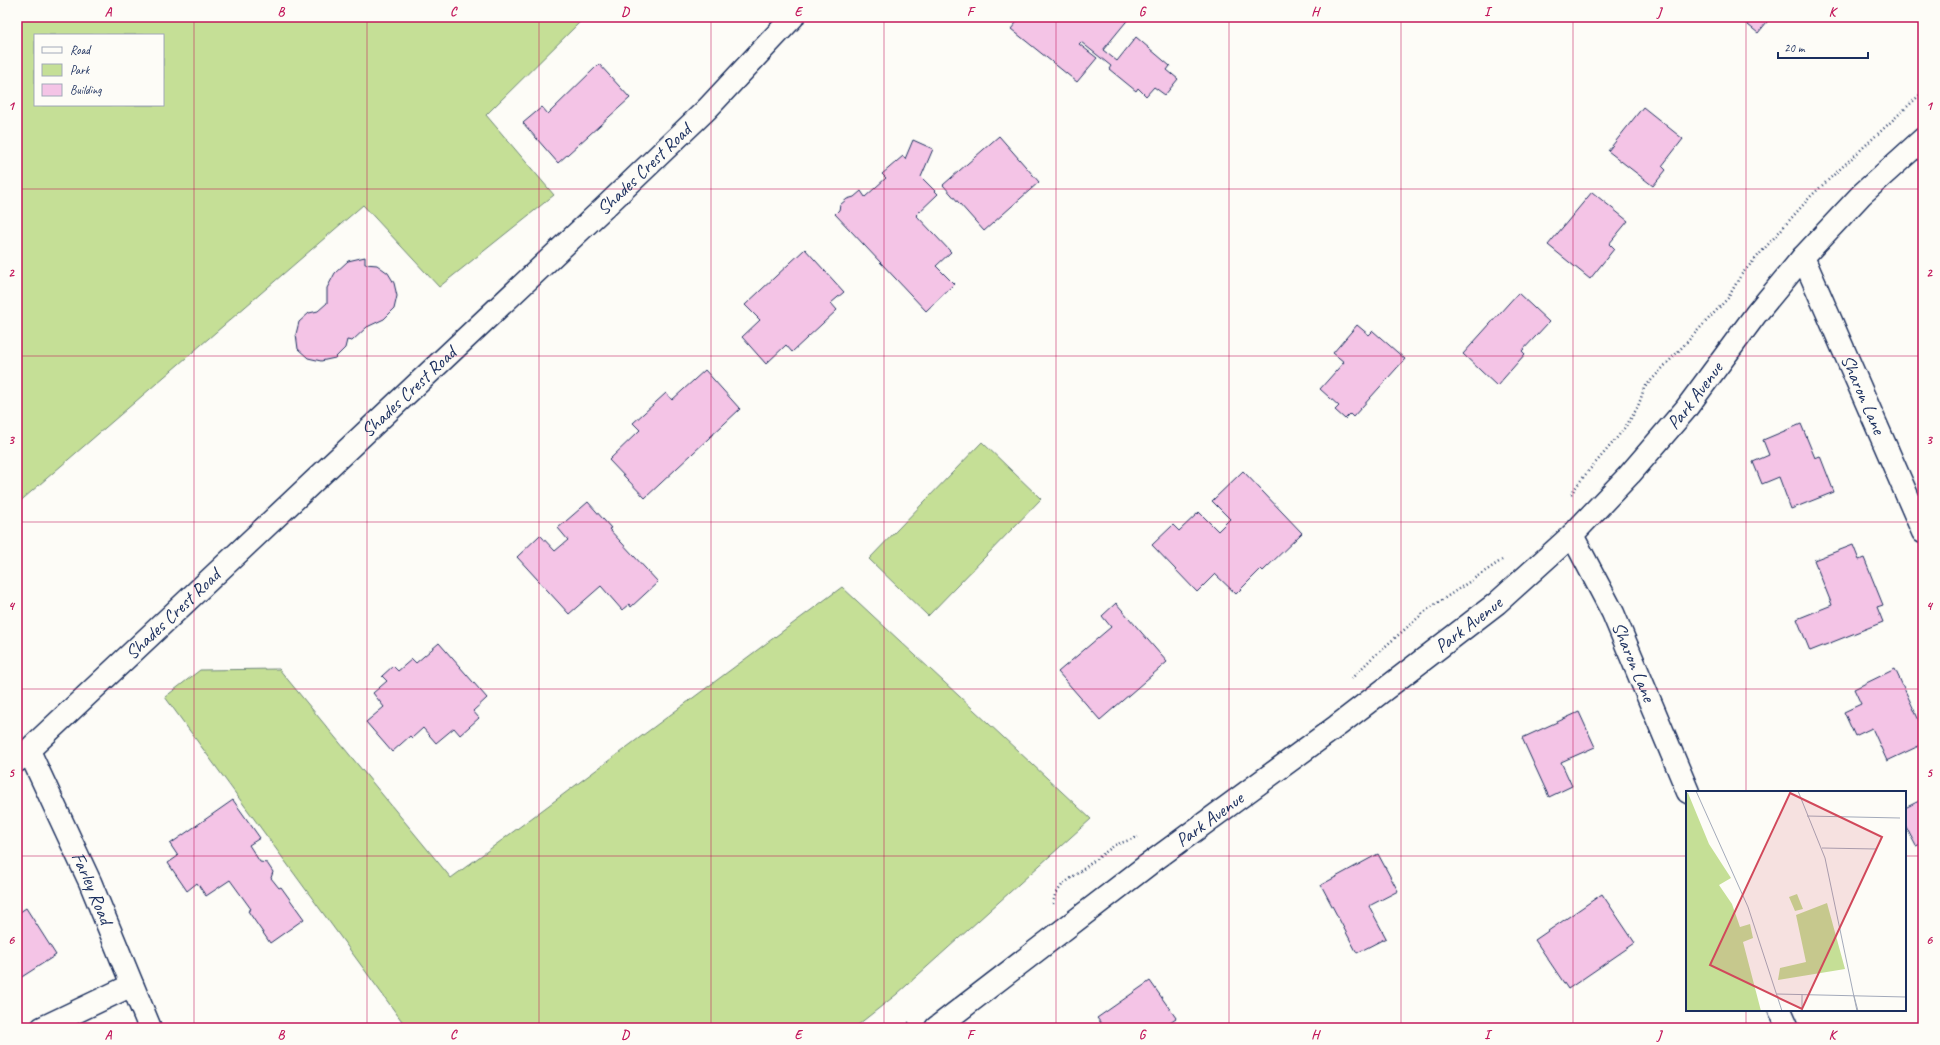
<svg xmlns="http://www.w3.org/2000/svg" width="1940" height="1045" font-family="Caveat,sans-serif">
	<style>
		.green { fill: #c5df96; stroke: #70877a; fill-rule: evenodd }
		.building { fill: #f4c4e6; stroke: #1b2f5e }
		.lines { fill: none; stroke-linecap: round; stroke-linejoin: round }
		.minor-casing { stroke: #1b2f5e; stroke-width: 25 }
		.path { stroke: #1b2f5e; stroke-width: 2.5; stroke-dasharray: 1 3; stroke-linecap: butt }
		.minor { stroke: #fdfcf7; stroke-width: 22 }
		.grid { fill: none; stroke: #c2185b; stroke-width: 1; stroke-opacity: 0.55 }
		.labels { text-anchor: middle; dominant-baseline: central; stroke-width: 3.5; stroke-linejoin: round; paint-order: stroke }
		.street-label { font-size: 19px; fill: #1b2f5e; stroke: #fdfcf7 }
		.inset-road { fill: none; stroke: #a3aaba; stroke-width: 1 }
		.view { fill: #d1495b; fill-opacity: 0.15; stroke: #d1495b; stroke-width: 2 }
		.inset-edge { fill: none; stroke: #1b2f5e; stroke-width: 2 }
		.neatline { fill: none; stroke: #c2185b; stroke-width: 1.5 }
		.grid-label { font-size: 13px; text-anchor: middle; font-weight: bold; fill: #c2185b }
	</style>
	<rect width="100%" height="100%" fill="#fdfcf7"/>
	<filter id="ink" filterUnits="userSpaceOnUse"><feTurbulence type="fractalNoise" baseFrequency=".025" numOctaves="2"/><feDisplacementMap in="SourceGraphic" scale="8" xChannelSelector="R" yChannelSelector="G"/><feConvolveMatrix kernelMatrix="1 2 1 2 8 2 1 2 1" color-interpolation-filters="sRGB"/></filter>
	<g filter="url(#ink)">
		<g class="green">
			<path d="M17,17H585L486,115L554,195L439,287L363,205L17,504ZM35,35H163V105H35Z"/>
			<polygon points="982,442 1041,499 928,616 869,559"/>
			<polygon points="842,587 1091,819 897,994 854,1028 407,1028 165,697 200,670 279,669 451,878"/>
		</g>
		<g class="building">
			<polygon points="1021,17 1130,17 1103,50 1117,61 1136,37 1170,66 1167,70 1178,79 1165,95 1154,87 1146,96 1138,88 1136,91 1109,69 1111,66 1081,42 1079,44 1097,58 1077,82 1011,29"/>
			<polygon points="1738,17 1771,17 1758,33"/>
			<polygon points="599,64 630,98 558,163 523,123 542,107 548,114"/>
			<polygon points="1643,107 1683,139 1662,166 1666,170 1653,186 1608,151"/>
			<polygon points="999,136 1039,182 984,231 943,185"/>
			<polygon points="913,140 933,149 921,177 938,194 916,215 951,252 936,266 954,284 926,311 835,214 839,210 840,205 847,199 854,197 861,191 865,197 886,178 882,174 903,156 905,159"/>
			<polygon points="1592,192 1628,221 1609,244 1614,249 1590,279 1548,245"/>
			<polygon points="805,249 844,292 831,303 837,310 792,352 786,345 766,364 742,337 760,320 745,305"/>
			<polygon points="365,257 365,264 377,265 388,273 394,283 397,296 394,309 384,319 367,327 352,341 347,340 345,348 335,358 321,361 308,358 298,349 296,334 299,322 309,313 318,311 327,303 327,288 335,273 348,261"/>
			<polygon points="1518,293 1549,322 1522,351 1525,354 1497,386 1463,354"/>
			<polygon points="1357,325 1369,335 1373,331 1405,359 1353,417 1350,414 1345,419 1335,410 1339,406 1320,389 1344,362 1333,353"/>
			<polygon points="705,370 740,409 645,498 609,460 640,430 633,423 666,393 672,400"/>
			<polygon points="1801,424 1815,458 1820,456 1834,492 1791,509 1779,477 1762,484 1753,462 1769,455 1763,440"/>
			<polygon points="1243,471 1302,533 1263,571 1261,569 1236,594 1215,574 1197,592 1152,545 1173,525 1179,531 1199,512 1218,531 1230,519 1212,501"/>
			<polygon points="588,502 611,528 609,529 658,582 631,607 629,604 622,610 601,586 569,614 517,557 540,535 555,551 568,540 558,528"/>
			<polygon points="1853,545 1859,560 1864,558 1883,605 1877,607 1883,622 1810,651 1797,619 1832,605 1814,560"/>
			<polygon points="1116,603 1167,662 1100,720 1058,672 1111,627 1102,616"/>
			<polygon points="439,643 487,698 473,711 479,718 460,735 454,728 436,743 423,728 412,738 410,736 392,752 366,722 384,707 373,693 387,681 382,676 393,666 398,671 412,659 416,663"/>
			<polygon points="1895,669 1923,729 1923,744 1887,761 1872,728 1855,736 1844,712 1861,704 1854,689"/>
			<polygon points="1579,712 1595,747 1561,762 1572,786 1549,797 1522,738"/>
			<polygon points="1923,799 1923,843 1916,846 1905,825 1905,808"/>
			<polygon points="233,800 260,838 249,845 260,862 267,863 273,872 271,878 279,888 281,887 304,919 270,943 248,911 251,909 230,880 206,896 197,883 187,891 168,863 178,856 170,844"/>
			<polygon points="1378,854 1398,891 1369,906 1386,938 1357,953 1321,885"/>
			<polygon points="1602,894 1635,943 1568,989 1535,940"/>
			<polygon points="26,908 56,955 17,980 17,914"/>
			<polygon points="1150,981 1176,1018 1161,1028 1105,1028 1097,1018"/>
		</g>
		<g class="lines">
			<g class="minor-casing">
				<g id="minor">
					<path id="s1" d="M1803,257L1923,532"/>
					<path id="s2" d="M1572,535L1613,613L1688,792"/>
					<path id="s3" d="M29,751L90,882L150,1028"/>
					<path id="s4" d="M17,761L606,206L707,109L793,17"/>
					<polyline points="1780,1010 1788,1028"/>
					<polyline points="42,1028 132,985"/>
					<path id="s5" d="M936,1028L1149,864L1337,726L1497,603L1572,535L1630,474L1685,410L1756,314L1803,257L1862,194L1923,139"/>
				</g>
			</g>
			<g class="path">
				<path d="M1571,494C1591,464 1620,440 1637,408C1640,402 1642,395 1644,388L1728,298L1741,275L1811,196L1923,92"/>
				<polyline points="1351,679 1372,658 1427,610 1502,560"/>
				<polyline points="1053,904 1055,895 1062,885 1115,845 1138,837"/>
				<polyline points="902,1028 910,1022"/>
			</g>
			<use href="#minor" class="minor"/>
		</g>
	</g>
	<path class="grid" d="M194,17V1028M367,17V1028M539,17V1028M711,17V1028M884,17V1028M1056,17V1028M1229,17V1028M1401,17V1028M1573,17V1028M1746,17V792M17,189H1923M17,356H1923M17,522H1923M17,689H1923M17,856H1687M1905,856H1923M1746,1010V1028"/>
	<g class="labels">
		<g class="street-label">
			<text stroke="none"><textPath href="#s4" startOffset="862">Shades Crest Road</textPath></text>
			<text stroke="none"><textPath href="#s4" startOffset="538">Shades Crest Road</textPath></text>
			<text stroke="none"><textPath href="#s1" startOffset="150">Sharon Lane</textPath></text>
			<text stroke="none"><textPath href="#s5" startOffset="991">Park Avenue</textPath></text>
			<text stroke="none"><textPath href="#s4" startOffset="214">Shades Crest Road</textPath></text>
			<text stroke="none"><textPath href="#s5" startOffset="668">Park Avenue</textPath></text>
			<text stroke="none"><textPath href="#s2" startOffset="141">Sharon Lane</textPath></text>
			<text stroke="none"><textPath href="#s5" startOffset="344">Park Avenue</textPath></text>
			<text stroke="none"><textPath href="#s3" startOffset="151">Farley Road</textPath></text>
		</g>
	</g>
	<g transform="translate(1686 791)">
		<rect width="220" height="220" fill="#fdfcf7"/>
		<path d="M0,2H2L23,53L45,87L33,94L46,113L54,136L64,133L67,147L57,151L75,220H0ZM111,103L117,118L109,120L103,106ZM141,112L159,178L92,189L94,177L120,171L110,124Z" fill="#c5df96"/>
		<path class="inset-road" d="M10,0L62,116L96,220M112,0L139,67L171,220M121,25L214,27M136,57L190,58M91,203L220,206M116,203V220M168,205L172,220"/>
		<path class="view" d="M104,2L196,46L116,218L24,174Z"/>
		<rect width="220" height="220" class="inset-edge"/>
	</g>
	<rect width="1940" height="1045" fill="none" stroke="#fdfcf7" stroke-width="44"/>
	<rect x="34" y="34" width="130" height="72" fill="#fdfcf7" stroke="#a3aaba"/>
	<rect x="42" y="47" width="20" height="6" fill="#fdfcf7" stroke="#a3aaba"/>
	<text x="70" y="54" font-size="12" fill="#1b2f5e">Road</text>
	<rect x="42" y="64" width="20" height="12" fill="#c5df96" stroke="#a3aaba"/>
	<text x="70" y="74" font-size="12" fill="#1b2f5e">Park</text>
	<rect x="42" y="84" width="20" height="12" fill="#f4c4e6" stroke="#a3aaba"/>
	<text x="70" y="94" font-size="12" fill="#1b2f5e">Building</text>
	<path d="M1778 52v6h90v-6" fill="none" stroke="#1b2f5e" stroke-width="2"/>
	<text x="1784" y="52" font-size="12" fill="#1b2f5e" stroke="#fdfcf7" stroke-width="3" paint-order="stroke">20 m</text>
	<rect x="22" y="22" width="1896" height="1001" class="neatline"/>
	<g class="grid-label">
		<text x="108" y="16">A</text>
		<text x="281" y="16">B</text>
		<text x="453" y="16">C</text>
		<text x="625" y="16">D</text>
		<text x="798" y="16">E</text>
		<text x="970" y="16">F</text>
		<text x="1142" y="16">G</text>
		<text x="1315" y="16">H</text>
		<text x="1487" y="16">I</text>
		<text x="1659" y="16">J</text>
		<text x="1832" y="16">K</text>
		<text x="11" y="110">1</text>
		<text x="1929" y="110">1</text>
		<text x="11" y="277">2</text>
		<text x="1929" y="277">2</text>
		<text x="11" y="444">3</text>
		<text x="1929" y="444">3</text>
		<text x="11" y="610">4</text>
		<text x="1929" y="610">4</text>
		<text x="11" y="777">5</text>
		<text x="1929" y="777">5</text>
		<text x="11" y="944">6</text>
		<text x="1929" y="944">6</text>
		<text x="108" y="1039">A</text>
		<text x="281" y="1039">B</text>
		<text x="453" y="1039">C</text>
		<text x="625" y="1039">D</text>
		<text x="798" y="1039">E</text>
		<text x="970" y="1039">F</text>
		<text x="1142" y="1039">G</text>
		<text x="1315" y="1039">H</text>
		<text x="1487" y="1039">I</text>
		<text x="1659" y="1039">J</text>
		<text x="1832" y="1039">K</text>
	</g>
</svg>
